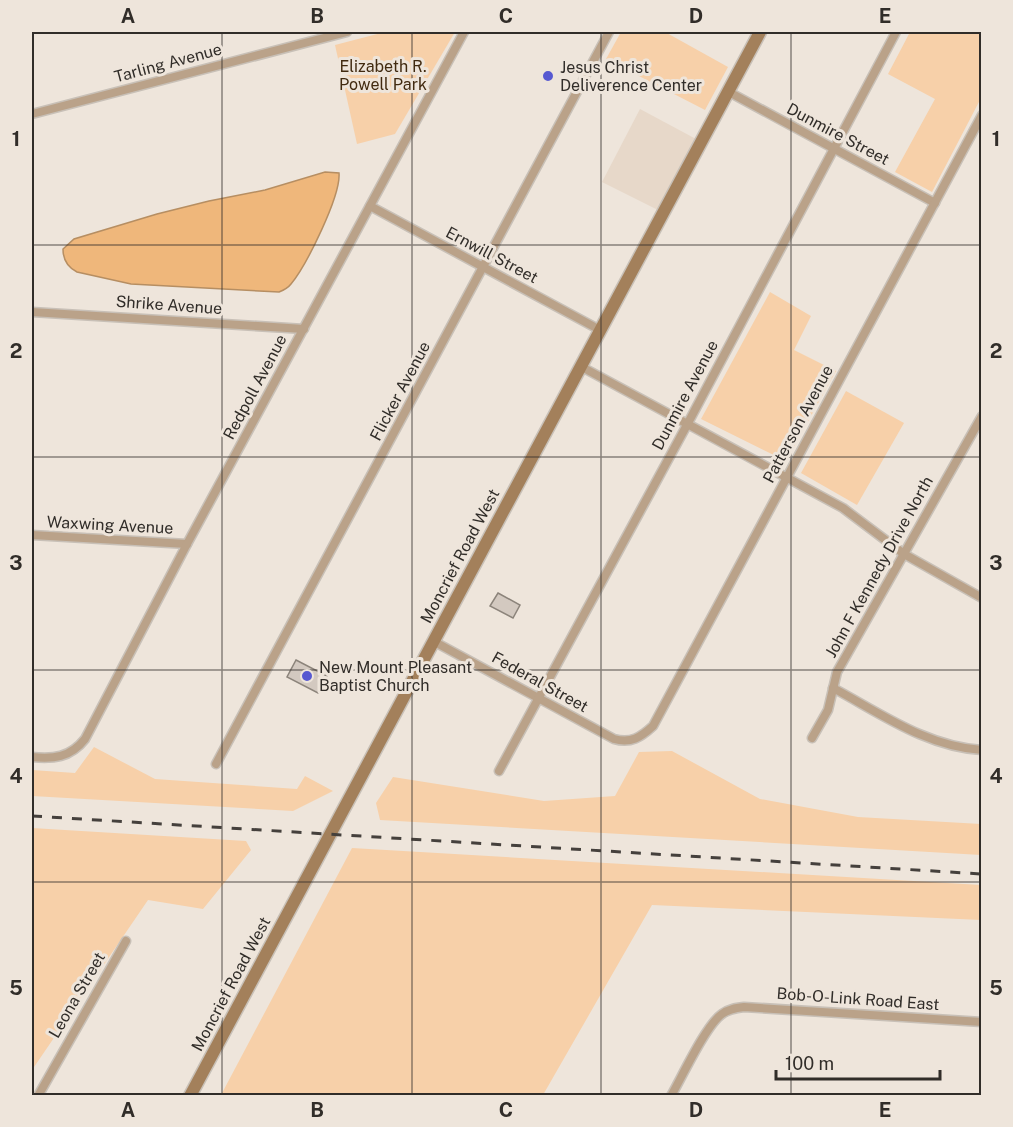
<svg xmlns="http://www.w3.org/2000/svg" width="1013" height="1127" font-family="'Public Sans',sans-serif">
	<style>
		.built { fill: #e7d8c9 }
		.green { fill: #f7d0a9 }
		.water { fill: #efb77b; stroke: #b68e62; stroke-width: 1.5 }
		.building { fill: #d3c9c0; stroke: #8c847b; stroke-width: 1.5 }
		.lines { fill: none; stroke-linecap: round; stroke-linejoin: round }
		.street-casing { stroke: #c8c0b7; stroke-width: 11 }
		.secondary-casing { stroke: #c8c0b7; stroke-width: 15 }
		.street { stroke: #baa289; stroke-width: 8 }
		.secondary { stroke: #a3805b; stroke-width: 12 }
		.rail { stroke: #45403c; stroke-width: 3; stroke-dasharray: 10 10; stroke-linecap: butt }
		.grid { fill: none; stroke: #312d29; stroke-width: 1.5; stroke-opacity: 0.55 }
		.poi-dot { fill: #5759d1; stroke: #eee5db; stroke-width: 2 }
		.labels { text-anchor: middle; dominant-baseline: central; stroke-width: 6; stroke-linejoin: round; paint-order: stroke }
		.street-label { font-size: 16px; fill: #312d29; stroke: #eee5db }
		.park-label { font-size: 16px; fill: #412a10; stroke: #eee5db }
		.poi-label { font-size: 16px; fill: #312d29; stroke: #eee5db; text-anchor: start }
		.neatline { fill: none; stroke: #312d29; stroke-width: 2 }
		.grid-label { font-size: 20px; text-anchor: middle; font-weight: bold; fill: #312d29 }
	</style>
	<rect width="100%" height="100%" fill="#eee5db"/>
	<polygon class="built" points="640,109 696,139 658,210 602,182"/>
	<g class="green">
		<polygon points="385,32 455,32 395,134 357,144 335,45"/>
		<polygon points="621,32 665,32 728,67 705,110 606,59"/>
		<polygon points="910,32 981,32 981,98 932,192 895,172 935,99 888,74"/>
		<polygon points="770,292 811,316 794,350 836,371 786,461 701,419"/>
		<polygon points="846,391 904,423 857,505 801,473"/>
		<polygon points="94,747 155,779 297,789 305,776 333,791 293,811 32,796 32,770 75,773"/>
		<polygon points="672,751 760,799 858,817 981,824 981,855 380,820 376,803 393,777 544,801 615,796 639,752"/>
		<polygon points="32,828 246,841 251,850 203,909 148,900 32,1070"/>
		<polygon points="352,848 981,885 981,920 652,905 543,1095 221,1095"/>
	</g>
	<path class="water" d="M325,172L339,173C341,196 306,266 291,284C288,288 284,290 279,292L131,284L77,272C67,267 63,260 63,249L74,239L157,214L209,201L265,190Z"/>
	<g class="building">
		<polygon points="498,593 520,605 513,618 490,606"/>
		<polygon points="296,660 327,676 318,693 287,677"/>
	</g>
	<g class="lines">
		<g class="street-casing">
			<g id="street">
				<polyline points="727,91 935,203"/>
				<polyline points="32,114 347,32"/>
				<polyline points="370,206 600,330"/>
				<polyline points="32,312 304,329"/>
				<polyline points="580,366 843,508 904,554 982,598"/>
				<polyline points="32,535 187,544"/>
				<path d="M433,641L614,739C631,744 641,737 653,726L982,115"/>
				<path d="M833,688C880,713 927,747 982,750"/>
				<polyline points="812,738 828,710 837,672 982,416"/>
				<path d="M32,757C53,759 70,758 85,739L187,544L464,32"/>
				<polyline points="216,764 609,32"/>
				<polyline points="499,771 688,423 896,32"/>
				<polyline points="38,1096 126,941"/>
				<path d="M671,1096C682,1077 706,1025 722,1014C728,1009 736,1008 744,1007L982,1022"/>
			</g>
		</g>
		<g class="secondary-casing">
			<polyline id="secondary" points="190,1096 760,32"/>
		</g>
		<use href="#street" class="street"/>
		<use href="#secondary" class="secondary"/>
		<polyline class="rail" points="32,816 982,874"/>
	</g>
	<path class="grid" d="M222,32V1096M412,32V1096M601,32V1096M791,32V1096M32,245H982M32,457H982M32,670H982M32,882H982"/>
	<g class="poi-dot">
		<circle cx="548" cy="76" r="6"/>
		<circle cx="307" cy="676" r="6"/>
	</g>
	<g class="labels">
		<g class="street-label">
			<text transform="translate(168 63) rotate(-15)">Tarling Avenue</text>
			<text transform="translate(838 134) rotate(28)">Dunmire Street</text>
			<text transform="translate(492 255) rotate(28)">Ernwill Street</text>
			<text transform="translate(169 305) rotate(4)">Shrike Avenue</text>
			<text transform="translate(255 387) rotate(-62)">Redpoll Avenue</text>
			<text transform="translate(400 391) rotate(-62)">Flicker Avenue</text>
			<text transform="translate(685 395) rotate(-62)">Dunmire Avenue</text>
			<text transform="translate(798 424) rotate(-62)">Patterson Avenue</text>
			<text transform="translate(110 525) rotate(3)">Waxwing Avenue</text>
			<text transform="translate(460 556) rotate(-62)">Moncrief Road West</text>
			<text transform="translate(879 567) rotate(-61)">John F Kennedy Drive North</text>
			<text transform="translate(540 682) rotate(29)">Federal Street</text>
			<text transform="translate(231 984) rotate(-62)">Moncrief Road West</text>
			<text transform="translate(77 995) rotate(-60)">Leona Street</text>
			<text transform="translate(858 999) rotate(4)">Bob-O-Link Road East</text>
		</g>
		<g class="park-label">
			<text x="383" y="66">Elizabeth R.<tspan x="383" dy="18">Powell Park</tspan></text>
		</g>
		<g class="poi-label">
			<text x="560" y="67">Jesus Christ<tspan x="560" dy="18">Deliverence Center</tspan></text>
			<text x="319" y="667">New Mount Pleasant<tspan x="319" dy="18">Baptist Church</tspan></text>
		</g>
	</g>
	<rect width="1013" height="1127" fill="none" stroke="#eee5db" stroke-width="66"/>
	<path d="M776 1070v9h164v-9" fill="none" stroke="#312d29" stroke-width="3"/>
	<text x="785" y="1070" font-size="18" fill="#312d29" stroke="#eee5db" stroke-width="4.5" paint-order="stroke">100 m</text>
	<rect x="33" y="33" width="947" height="1061" class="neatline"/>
	<g class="grid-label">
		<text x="128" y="23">A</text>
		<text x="317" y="23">B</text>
		<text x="506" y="23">C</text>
		<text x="696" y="23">D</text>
		<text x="885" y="23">E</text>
		<text x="16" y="146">1</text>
		<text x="996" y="146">1</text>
		<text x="16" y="358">2</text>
		<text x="996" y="358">2</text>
		<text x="16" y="570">3</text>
		<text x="996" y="570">3</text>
		<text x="16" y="783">4</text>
		<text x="996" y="783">4</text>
		<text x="16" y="995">5</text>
		<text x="996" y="995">5</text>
		<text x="128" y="1117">A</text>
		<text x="317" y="1117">B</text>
		<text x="506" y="1117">C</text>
		<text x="696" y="1117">D</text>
		<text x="885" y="1117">E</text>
	</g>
</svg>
